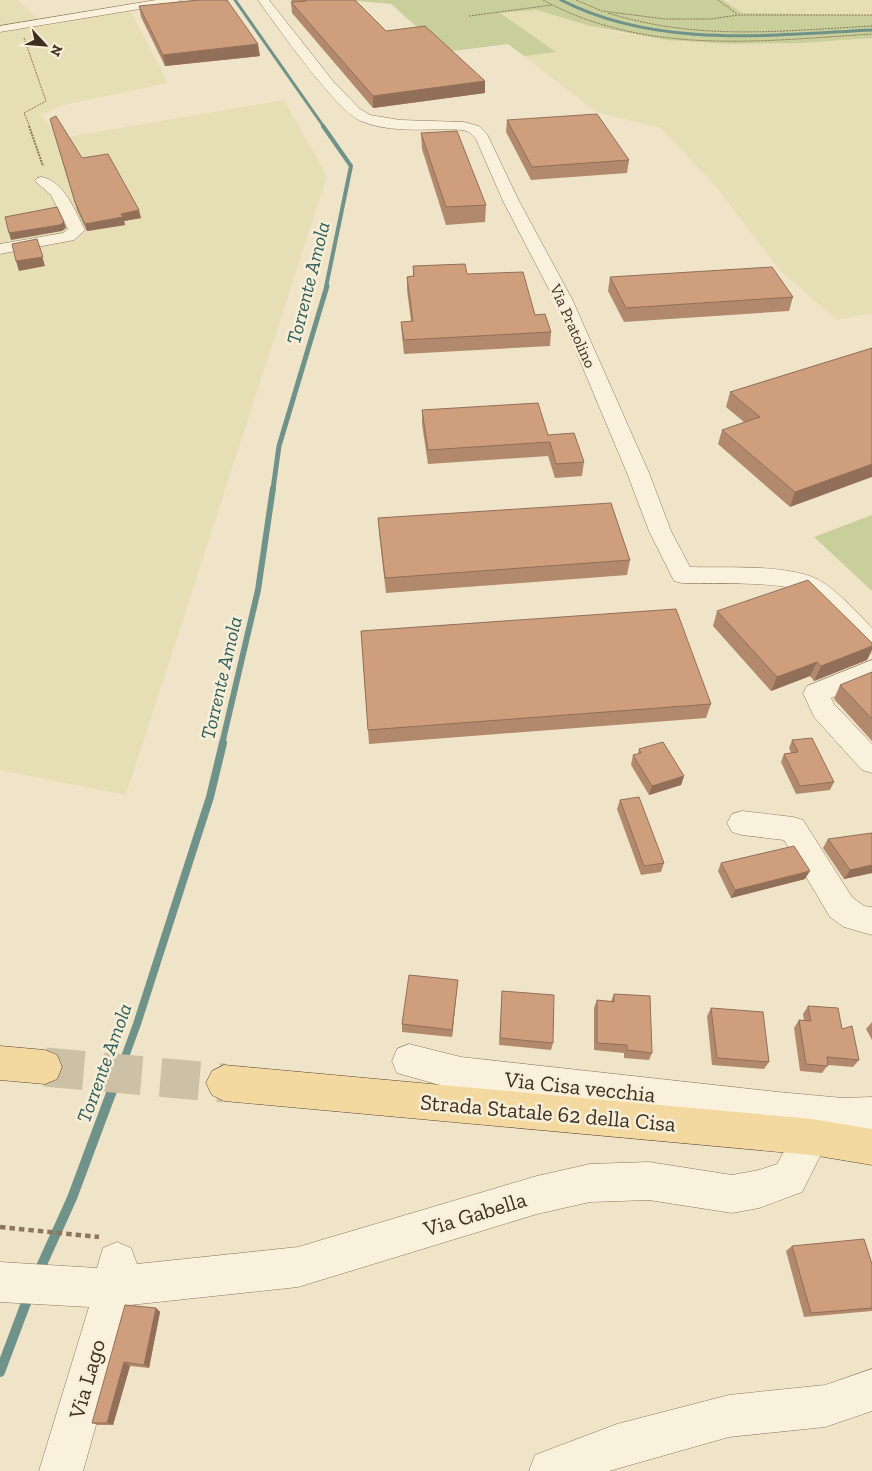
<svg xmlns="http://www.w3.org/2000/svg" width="872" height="1471" font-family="'Zilla Slab',serif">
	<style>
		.farmland { fill: #e6deb5 }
		.green { fill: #c9cf9b }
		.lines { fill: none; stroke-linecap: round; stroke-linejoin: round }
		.stream-far5 { stroke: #6f938a; stroke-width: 3 }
		.stream-far4 { stroke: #6f938a; stroke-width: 4 }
		.stream-far3 { stroke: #6f938a; stroke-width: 5 }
		.stream-far2 { stroke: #6f938a; stroke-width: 6 }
		.stream-far1 { stroke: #6f938a; stroke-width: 8 }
		.stream { stroke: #6f938a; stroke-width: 10 }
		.major-tunnel { stroke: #ccc0a6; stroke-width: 39; stroke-dasharray: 39 19; stroke-linecap: butt }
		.minor-casing { stroke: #8d765c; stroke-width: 1 }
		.major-casing { stroke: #5b4430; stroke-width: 1 }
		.path-far2 { stroke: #8d765c; stroke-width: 1; stroke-dasharray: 2 1; stroke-linecap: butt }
		.path-far1 { stroke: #8d765c; stroke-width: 2; stroke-dasharray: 2 1; stroke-linecap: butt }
		.path { stroke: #8d765c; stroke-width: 4.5; stroke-dasharray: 5.5 4; stroke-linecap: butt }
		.minor { fill: #faf1dc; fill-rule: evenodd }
		.major { fill: #f3d9a0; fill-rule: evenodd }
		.wall { fill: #b2896c }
		.shaded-wall { fill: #916f58 }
		.building { fill: #cf9f7d; stroke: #916f58 }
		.labels { text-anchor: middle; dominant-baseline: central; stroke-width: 5; stroke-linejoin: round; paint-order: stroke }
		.far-street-label { font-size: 16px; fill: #3d2e20; stroke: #f7eed8 }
		.water-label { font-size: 20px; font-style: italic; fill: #2f5d5a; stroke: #f7eed8 }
		.near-street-label { font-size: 22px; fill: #3d2e20; stroke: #f7eed8 }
	</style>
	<rect width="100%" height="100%" fill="#f0e4c8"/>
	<g class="farmland">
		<polygon points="0,0 17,0 41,21 128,6 168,83 64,105 40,115 62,138 284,100 327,176 126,795 0,770"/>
		<polygon points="723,0 872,0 872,15 742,13"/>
		<polygon points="537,10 590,26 625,34 733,44 802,43 872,38 872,313 837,320 780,271 717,188 661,128 596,112 524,56 555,52 499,13"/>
	</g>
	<g class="green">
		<polygon points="346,0 723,0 742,13 872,15 872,38 802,43 733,44 667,40 590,26 537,10 500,13 556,52 524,56 508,44 445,52 391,4"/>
		<polygon points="872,515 872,591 814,537"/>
	</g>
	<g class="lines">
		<g class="stream-far5">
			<polyline points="235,0 324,127"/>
			<path d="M561,0C656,49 769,35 872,30"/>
		</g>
		<polyline class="stream-far4" points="323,126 351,166 326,287"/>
		<polyline class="stream-far3" points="273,489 279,446 327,286"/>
		<polyline class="stream-far2" points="222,744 258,590 273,488"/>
		<polyline class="stream-far1" points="122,1065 137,1024 210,797 223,743"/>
		<g class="stream">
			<polyline points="39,1271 72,1198 122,1064"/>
			<polyline points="0,1372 29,1295"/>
		</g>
		<polyline class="major-tunnel" points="45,1067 224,1083"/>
		<g class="minor-casing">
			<g id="minor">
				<polygon points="156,0 181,0 176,3 0,32 0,26"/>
				<path d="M258,0H269L333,81L360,109L370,115L400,120L464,122L479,126L487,134L519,201L572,299L649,473L671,531L690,567C726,568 785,564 817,579C835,588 858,613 872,628V653C850,647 825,604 800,591C782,581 707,584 682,583L674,581L649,531L627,473L554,299L503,201L476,139L469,132L463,130C431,128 391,134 361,121C336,111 276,25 258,0Z"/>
				<path d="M42,177C65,182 75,211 85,230L74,240L0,254V244L63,233L68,229L51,195L35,181L37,178Z"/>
				<polygon points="872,660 872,681 831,698 834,704 872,744 872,773 862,770 814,717 803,693 807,686"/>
				<polygon points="742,811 793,817 803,820 852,897 864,906 872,907 872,935 844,927 830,917 784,840 742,835 732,832 727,823 732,814"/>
				<polygon points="409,1044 461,1057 778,1092 843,1098 872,1097 872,1133 828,1133 830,1137 802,1192 759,1208 732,1213 649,1200 590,1202 537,1214 298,1287 130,1305 83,1471 39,1471 89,1307 0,1302 0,1262 97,1268 103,1248 117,1242 131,1248 137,1264 298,1247 537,1176 590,1164 649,1162 732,1175 759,1170 777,1164 796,1130 461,1091 397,1073 392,1061 397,1049"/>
				<polygon points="872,1369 872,1411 825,1427 729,1437 609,1471 529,1471 535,1455 617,1424 729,1395 825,1385"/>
			</g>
		</g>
		<g class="major-casing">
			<g id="major">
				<polygon points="0,1046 45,1050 57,1055 62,1067 57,1079 45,1084 0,1080"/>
				<polygon points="224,1065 812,1119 872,1129 872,1165 812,1155 224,1101 212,1095 206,1083 212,1071"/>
			</g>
		</g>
		<g class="path-far2">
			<path d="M543,0C646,56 760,41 872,34"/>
			<polyline points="576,0 602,11 665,19 711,19 738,15 872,15"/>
			<polyline points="718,0 737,14"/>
			<path d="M608,13C699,41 779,31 872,26"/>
			<polyline points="469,16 552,5"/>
			<polyline points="24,38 46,101 24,113 30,127"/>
		</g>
		<polyline class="path-far1" points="29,126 43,166"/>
		<polyline class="path" points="0,1227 99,1237"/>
		<use href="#minor" class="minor"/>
		<use href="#major" class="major"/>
	</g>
	<g class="wall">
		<polygon points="291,0 355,0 386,31 485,81 485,93 373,108 292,13 291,2 293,2"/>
		<polygon points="139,6 260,56 165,66 141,17"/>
		<polygon points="50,119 82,158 141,218 124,221 125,225 87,231 77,210"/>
		<polygon points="507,120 629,160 627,173 531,180 506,132"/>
		<polygon points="421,133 486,205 485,222 446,225 422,149"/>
		<polygon points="413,266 467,274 535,315 551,332 550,346 404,354 402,336 401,322 411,321 407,290 407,277 413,276"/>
		<polygon points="610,277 793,297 789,311 624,322 608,291"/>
		<polygon points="872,348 790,507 718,444 722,430 744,422 726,407 730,392"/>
		<polygon points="422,410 548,435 584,462 582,476 555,478 548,456 428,464 422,424"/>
		<polygon points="378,518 630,560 627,575 386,593 379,533"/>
		<polygon points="717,611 872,643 872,650 867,660 814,681 810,676 771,691 713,626"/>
		<polygon points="361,631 711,704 706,718 369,744"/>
		<polygon points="872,672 872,741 834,699 840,685"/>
		<polygon points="792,740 834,782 830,790 796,794 781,762 784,754 791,753 789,748"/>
		<polygon points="639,749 684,776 681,785 649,795 631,765 633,755 638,754"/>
		<polygon points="620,800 664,863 661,872 641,875 617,809"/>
		<polygon points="828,839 872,873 844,879 823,848"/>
		<polygon points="721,863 805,879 731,898 718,871"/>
		<polygon points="457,988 452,1037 402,1032 402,1024"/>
		<polygon points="502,991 553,1043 551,1050 499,1045"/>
		<polygon points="614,994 652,1053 649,1060 624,1058 624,1053 594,1050 594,1008 597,1000 611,1001"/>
		<polygon points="808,1006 842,1029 859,1060 853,1067 828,1065 822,1073 800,1071 794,1028 799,1020 804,1020 803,1014"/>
		<polygon points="711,1008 769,1062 764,1069 712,1065 707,1016"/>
		<polygon points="872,1022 872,1040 866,1029"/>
		<polygon points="792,1246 872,1264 872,1311 804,1317 786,1251"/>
		<polygon points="156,1308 160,1312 149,1368 130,1366 113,1425 98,1425 92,1423"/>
	</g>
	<g class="shaded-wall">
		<polygon points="258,44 260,56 165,66 163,55"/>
		<polygon points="485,81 485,93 373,108 373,96"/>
		<polygon points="139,210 141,218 124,221 125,225 87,231 85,224 121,214"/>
		<polygon points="64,222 66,228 62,231 11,240 9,233"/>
		<polygon points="37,239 45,266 19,271 16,261"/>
		<polygon points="872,464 872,477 790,507 795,492"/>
		<polygon points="872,646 872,650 867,660 814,681 821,666"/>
		<polygon points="817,662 810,676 771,691 777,677"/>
		<polygon points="684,776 681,785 649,795 652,786"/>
		<polygon points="872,865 872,873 844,879 850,870"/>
		<polygon points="810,871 805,879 731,898 735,890"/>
		<polygon points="458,980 457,988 452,1037 452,1030"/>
		<polygon points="156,1308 160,1312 149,1368 144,1365"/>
		<polygon points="124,1362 130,1366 113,1425 107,1423"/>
	</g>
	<g class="building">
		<polygon points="199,0 227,0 258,44 163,55 139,6"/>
		<polygon points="305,0 355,0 386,31 425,26 485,81 373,96 291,2 306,1"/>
		<polygon points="597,114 629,160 532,167 507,120"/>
		<polygon points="56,116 82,158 108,154 139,210 121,214 123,217 85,224 75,202 50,119"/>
		<polygon points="457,131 486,205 446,207 421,133"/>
		<polygon points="57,207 64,222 60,225 9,233 5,217"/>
		<polygon points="37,239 43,257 16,261 12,244"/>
		<polygon points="465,264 467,274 523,272 535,315 545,314 551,332 404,340 401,322 413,321 407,277 414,276 413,266"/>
		<polygon points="772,267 793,297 626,308 610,277"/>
		<polygon points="872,348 872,464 795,492 722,430 760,417 730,392"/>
		<polygon points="538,403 548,435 574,433 584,462 556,464 550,442 428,450 422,410"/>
		<polygon points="611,503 630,560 385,578 378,518"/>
		<polygon points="808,580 872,643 872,646 821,666 817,662 777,677 717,611"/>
		<polygon points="676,609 711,704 368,730 361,631"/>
		<polygon points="872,672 872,719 840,685"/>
		<polygon points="812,738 834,782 800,786 784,754 798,752 792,740"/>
		<polygon points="663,742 684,776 652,786 633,755 641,753 639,749"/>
		<polygon points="639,797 664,863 644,866 620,800"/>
		<polygon points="872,833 872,865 850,870 828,839"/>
		<polygon points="794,846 810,871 735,890 721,863"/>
		<polygon points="409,975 458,980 452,1030 402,1024"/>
		<polygon points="502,991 554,995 553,1043 500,1038"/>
		<polygon points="614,994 650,996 652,1053 627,1050 627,1045 597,1043 597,1000 614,1002"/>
		<polygon points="808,1006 838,1008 842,1029 852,1026 859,1060 827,1057 828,1066 806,1064 799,1020 811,1021"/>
		<polygon points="711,1008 763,1012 769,1062 717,1058"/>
		<polygon points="864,1239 872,1264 872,1308 811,1313 792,1246"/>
		<polygon points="125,1305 156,1308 144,1365 124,1362 107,1423 92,1423"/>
	</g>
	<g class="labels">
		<g class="far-street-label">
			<text transform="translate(573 326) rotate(66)">Via Pratolino</text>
		</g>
		<g class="water-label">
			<text transform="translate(308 283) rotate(-76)">Torrente Amola</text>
			<text transform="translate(221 678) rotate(-77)">Torrente Amola</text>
			<text transform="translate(104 1063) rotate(-70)">Torrente Amola</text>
		</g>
		<g class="near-street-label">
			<text transform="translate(580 1087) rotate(6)">Via Cisa vecchia</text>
			<text transform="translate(548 1113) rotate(5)">Strada Statale 62 della Cisa</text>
			<text transform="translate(475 1214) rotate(-17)">Via Gabella</text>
			<text transform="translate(87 1379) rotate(-74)">Via Lago</text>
		</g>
	</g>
	<g transform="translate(45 45) rotate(116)" stroke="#f7eed8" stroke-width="4" paint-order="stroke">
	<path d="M0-4L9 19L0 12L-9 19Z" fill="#3d2e20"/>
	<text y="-8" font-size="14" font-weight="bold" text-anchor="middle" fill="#3d2e20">N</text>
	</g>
</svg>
